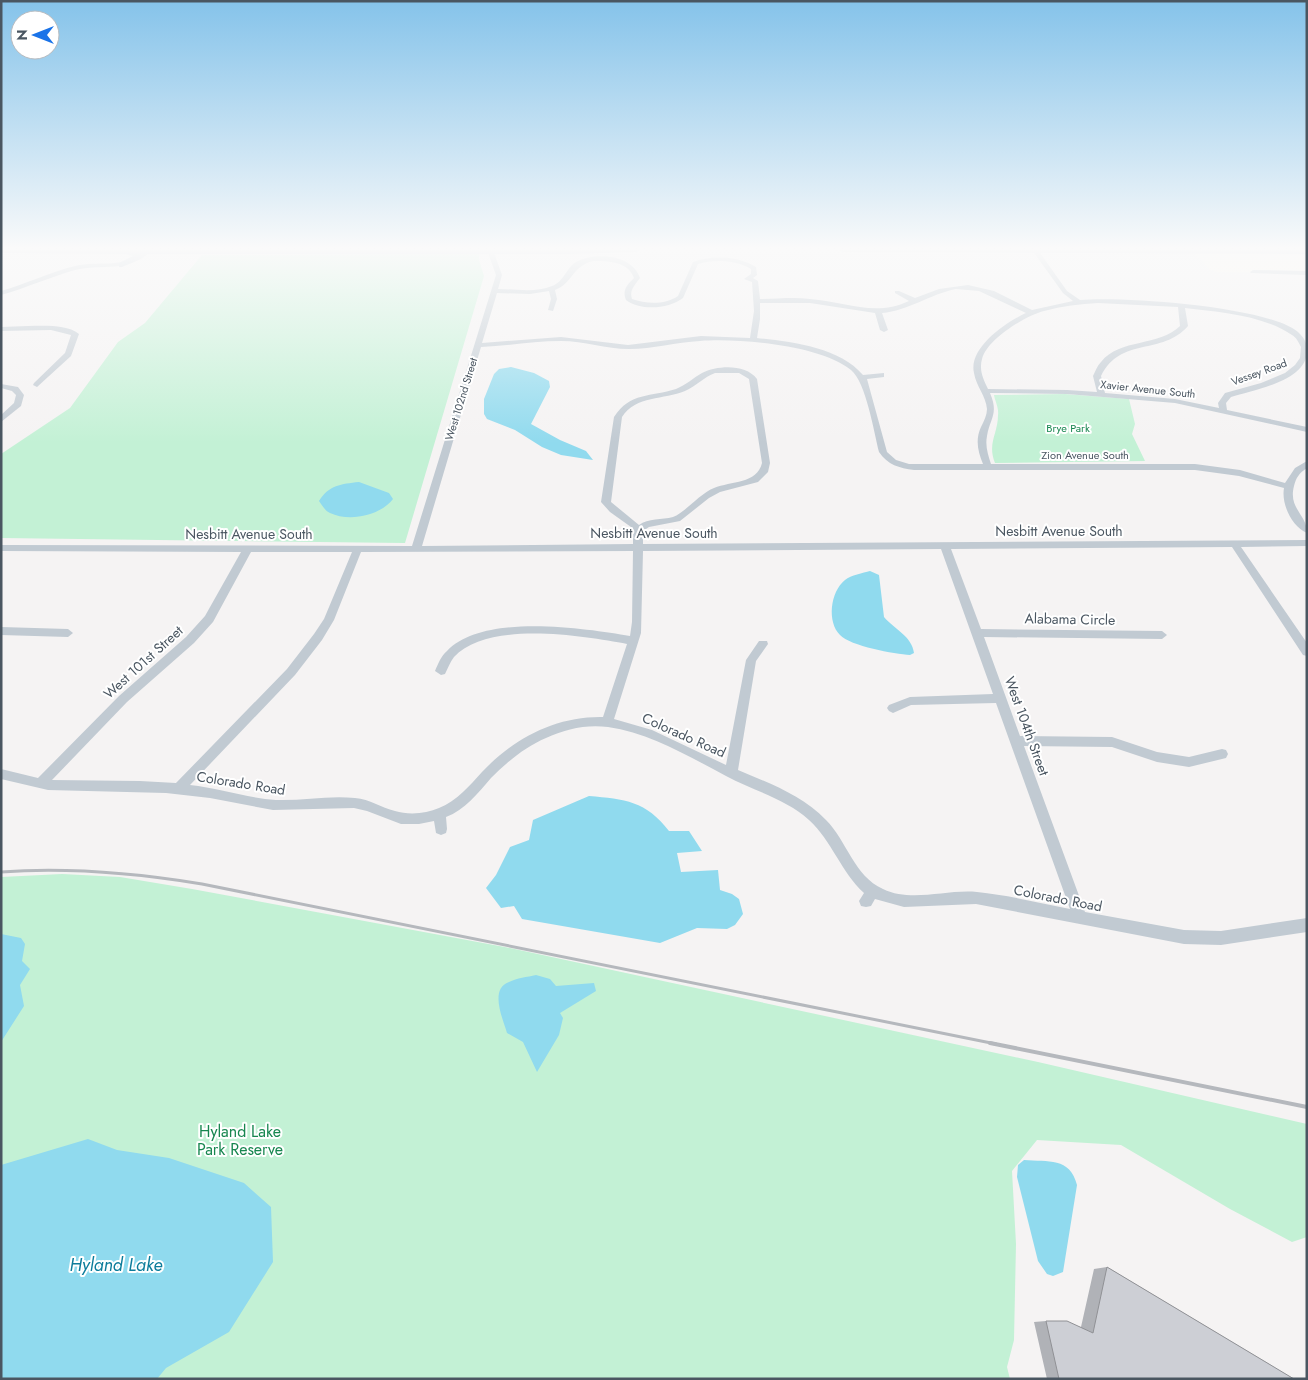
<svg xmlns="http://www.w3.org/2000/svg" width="1308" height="1380" font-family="Jost,sans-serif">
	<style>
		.commercial { fill: #fdf9ef }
		.green { fill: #c3f1d5 }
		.water { fill: #90daee }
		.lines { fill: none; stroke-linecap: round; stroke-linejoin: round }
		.minor { fill: #c1cad2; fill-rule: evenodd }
		.major { fill: #b3c2d1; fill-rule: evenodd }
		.rail-far1 { stroke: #b5b8bd; stroke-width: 3 }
		.rail { stroke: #b5b8bd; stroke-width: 4 }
		.wall { fill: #b0b2b7 }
		.building { fill: #cdcfd5; stroke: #909195 }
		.labels { text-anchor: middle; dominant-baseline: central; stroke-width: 4; stroke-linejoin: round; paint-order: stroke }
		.far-street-label { font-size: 11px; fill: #4a5661; stroke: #fff }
		.far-park-label { font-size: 11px; fill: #17864f; stroke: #fff }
		.street-label { font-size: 14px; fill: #4a5661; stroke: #fff }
		.near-park-label { font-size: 16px; fill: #17864f; stroke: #fff }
		.near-water-label { font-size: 18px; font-style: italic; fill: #0c7c9b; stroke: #fff }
	</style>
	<rect width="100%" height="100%" fill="#f5f3f3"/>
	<polygon class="commercial" points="1195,253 1307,255 1307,273 1217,272 1209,269"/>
	<g class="green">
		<polygon points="479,254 479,260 484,276 405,543 1,538 1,454 70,408 118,342 145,323 202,255"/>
		<path d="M1065,394L1129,399L1135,424L1132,434L1145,461L995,463C987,443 998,434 998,415C999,408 995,401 994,395Z"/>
		<polygon points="62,874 120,877 192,889 510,948 1038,1062 1307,1124 1307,1237 1292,1242 1230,1209 1121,1145 1037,1140 1012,1171 1016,1244 1014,1340 1007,1367 1010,1379 1,1379 1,877"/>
	</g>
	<g class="water">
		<polygon points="511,367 534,373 549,381 550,387 531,424 560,440 586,451 593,460 561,455 542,447 515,430 487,419 484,414 484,399 494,374 499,369"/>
		<path d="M359,482L389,493L393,499C380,516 349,522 330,513C325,511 322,505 319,501C329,485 341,484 359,482Z"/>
		<path d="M870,571L879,575L884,617C894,629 912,636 914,653L910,655C895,654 850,646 840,635C827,622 830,592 845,580C851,575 863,573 870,571Z"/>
		<path d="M589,796C625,799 646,801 669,831H689L702,851L677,853L681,872L718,870L720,890L732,894L739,899L743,914L735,925L727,929L697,928L660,943L522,919L514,906L501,908L486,888L496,875L510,847L529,840L533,820Z"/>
		<polygon points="1,934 21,938 25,944 22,961 30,969 20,985 24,1006 1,1042"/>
		<path d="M536,975L550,979L556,986L594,983L596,991L560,1013L563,1018L559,1035L537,1072L523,1042L507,1033C503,1019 489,989 509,982C517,978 527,977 536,975Z"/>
		<polygon points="88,1139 117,1150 169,1158 244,1183 271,1207 273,1262 229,1332 166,1368 157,1379 1,1379 1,1165"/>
		<path d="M1024,1160C1048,1162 1070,1157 1077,1185L1063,1272L1053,1276L1047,1274L1038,1261L1017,1177L1018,1165Z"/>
	</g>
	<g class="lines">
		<g class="minor">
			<path d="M145,250H152C128,274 104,263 75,270C50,277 26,288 1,295V291C26,284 50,272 75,266C103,260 120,270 145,250Z"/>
			<path d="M487,250H493L502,275L498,289C515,289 536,293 552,286C564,282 566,268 576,262C596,251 633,255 640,278C635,285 629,290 632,299C646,304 665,305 678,296L693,262C712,255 738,256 756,267L757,275L753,278L758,281L760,299C777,299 794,297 810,299C846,302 875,317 909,301L895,293V291H899L915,298L939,289L968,285L994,291L1032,310L1073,301L1063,293L1032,250H1038L1067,291L1080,300C1119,296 1274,306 1300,334C1305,339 1307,344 1307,351C1307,381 1254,390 1231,397L1226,403L1227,410L1307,427V432L1175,403L1067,394L990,393C999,414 990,418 987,436C985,446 988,455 991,464H1195L1240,470L1285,483L1295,468L1307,461V468C1299,473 1296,478 1294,486C1288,509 1307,514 1307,533C1292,527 1281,504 1284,488L1239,476L1195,470H914C899,468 888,465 879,452C874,432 866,382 851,370C820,345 739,338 700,341C676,342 653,349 629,349C606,349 584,341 561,341C534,341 507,346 481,347L422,546L633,544V530L631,527L610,512L601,502L614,417C630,392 651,397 676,389C686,385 693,378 702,373C718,365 746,364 757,379L770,463L768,472L758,482L720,492L709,498L680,521L649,527L643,531V544L1307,540V546L1241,547L1307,643V656L1303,655L1232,547L951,549L981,629L1162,631L1167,635L1162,639L984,637L1020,736L1112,737L1157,752L1189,757L1222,749L1226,750L1228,754L1226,758L1222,759L1189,767L1157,762L1112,747L1024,746L1085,912L1184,930L1221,931L1307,918V932L1221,945L1184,944L976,904L904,907L875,899L871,906L866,907L861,906L859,901L864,893C841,872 832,841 809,820C786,799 754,791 726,776C690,757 650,733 608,727C587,724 565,729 546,738C525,747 507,762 491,778C478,793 465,810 446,817L447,829L446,833L441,835L436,833L434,821L419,824H401L367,811L354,808L273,810L210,798L166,793L48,790L1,779V769L38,778L119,696L186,637L205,616L241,552L1,551V545L412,546L496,275ZM593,261C608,261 628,261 634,278C627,285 622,290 626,300C640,311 669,309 683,298L698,264C713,259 737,260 751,269V274L744,279L752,282L754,311L750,338L701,336L628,345L561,337L482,343L497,293L530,294L549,291L551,299L548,310L553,311L557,299L555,290C573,283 572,266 593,261ZM956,289L979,291L1026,313C1006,322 968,348 974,373C976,386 986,396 987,409C987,415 984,421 981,427C975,440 978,452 983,464H909L896,460L887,452L867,379L884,377V373L863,375C839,347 792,342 757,338L760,319V303H810L875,313L880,330L884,332L888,330L882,313C908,311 930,294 956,289ZM1098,303L1178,307L1180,326C1159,347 1120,338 1101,362C1097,366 1095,372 1093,376L1097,392L1067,390L988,389C983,379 979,370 982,359C987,339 1025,316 1044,311C1062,306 1080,304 1098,303ZM1185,308C1220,312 1262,315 1292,335C1296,337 1299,343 1301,347L1300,358L1295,365L1285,373L1261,383L1225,393L1218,403L1219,408L1175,399L1105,393L1101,376C1121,336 1162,356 1188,326ZM715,373H739L749,379L762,463C757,484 731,481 714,488C699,494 686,512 673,517C662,520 648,518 639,525L611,502L622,417C636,395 664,400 685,391C696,386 704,377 715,373ZM941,549L993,694L910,697L889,705L887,708L889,711L893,713L911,705L996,703L1070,909C1039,903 1008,895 977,892C946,889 912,903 883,889C854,876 847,841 826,820C802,795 769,783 738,770L756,661L768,644L767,641H759L746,660L726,765L652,730L614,719L641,633L643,551ZM633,551L632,622L630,636C583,628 483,613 447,651C441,656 438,664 435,671L441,675L445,674C448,668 450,662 454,657C488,620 584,636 627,644L603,717C556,716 514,738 482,772C470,785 457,801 439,808C426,814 408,815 395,811C381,808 370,799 355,798C329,795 302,801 276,800C247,798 219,788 190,785L295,675L322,640L334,620L361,552ZM251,552H352L324,619L314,634L287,669L176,783L140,781L52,780L127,702L194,643L213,622Z"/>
			<polygon points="1253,270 1307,271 1307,275 1251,273 1250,272"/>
			<path d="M28,326C44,326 66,324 79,334L71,356L37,387L33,385L34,383L65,353L71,335L51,330L1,331V327Z"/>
			<polygon points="1,384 18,387 24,395 21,406 1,422 1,415 14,403 16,395 12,391 1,388"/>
			<polygon points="1,627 68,629 73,633 68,637 1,635"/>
		</g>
		<g class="major">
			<polygon points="1,250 640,250 636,252 568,254 140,254 140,259 122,267 119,267 119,263 133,256 126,254 1,253"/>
			<polygon points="839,250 1307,250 1307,254 843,252"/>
		</g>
		<path class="rail-far1" d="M1,872C69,867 135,873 202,884L996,1044"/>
		<polyline class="rail" points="990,1043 1307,1107"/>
	</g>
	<polygon class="wall" points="1107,1267 1294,1379 1047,1379 1034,1322 1046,1321 1081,1327 1094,1269"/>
	<polygon class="building" points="1107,1267 1294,1379 1059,1379 1046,1321 1067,1321 1093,1333"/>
	<linearGradient id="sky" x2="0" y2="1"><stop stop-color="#85c3ea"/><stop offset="0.56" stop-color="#fafafa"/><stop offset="1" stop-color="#fafafa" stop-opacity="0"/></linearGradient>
	<rect width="1308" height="443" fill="url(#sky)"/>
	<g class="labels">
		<g class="far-street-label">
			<text transform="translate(1259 372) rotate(-20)">Vessey Road</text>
			<text transform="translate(1148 389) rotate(6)">Xavier Avenue South</text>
			<text transform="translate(461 399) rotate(-73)">West 102nd Street</text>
			<text x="1085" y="455">Zion Avenue South</text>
		</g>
		<g class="far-park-label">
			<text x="1068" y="428">Brye Park</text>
		</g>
		<g class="street-label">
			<text x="1059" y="531">Nesbitt Avenue South</text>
			<text x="654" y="533">Nesbitt Avenue South</text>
			<text x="249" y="534">Nesbitt Avenue South</text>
			<text transform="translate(1070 619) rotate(1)">Alabama Circle</text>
			<text transform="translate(143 662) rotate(-42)">West 101st Street</text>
			<text transform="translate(1027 726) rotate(70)">West 104th Street</text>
			<text transform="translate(684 735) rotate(24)">Colorado Road</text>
			<text transform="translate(241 783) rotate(9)">Colorado Road</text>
			<text transform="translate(1058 898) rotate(11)">Colorado Road</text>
		</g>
		<g class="near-park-label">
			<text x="240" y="1131">Hyland Lake<tspan x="240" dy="18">Park Reserve</tspan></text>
		</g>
		<g class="near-water-label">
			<text x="116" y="1265">Hyland Lake</text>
		</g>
	</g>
	<rect width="1308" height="1380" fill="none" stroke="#4a5661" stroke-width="5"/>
	<g transform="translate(35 35) rotate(270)"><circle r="24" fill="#ffffff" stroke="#b7bbc0"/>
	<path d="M0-4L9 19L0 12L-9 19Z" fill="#1a73e8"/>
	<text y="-8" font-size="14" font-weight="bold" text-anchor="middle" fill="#4a5661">N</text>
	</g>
</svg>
